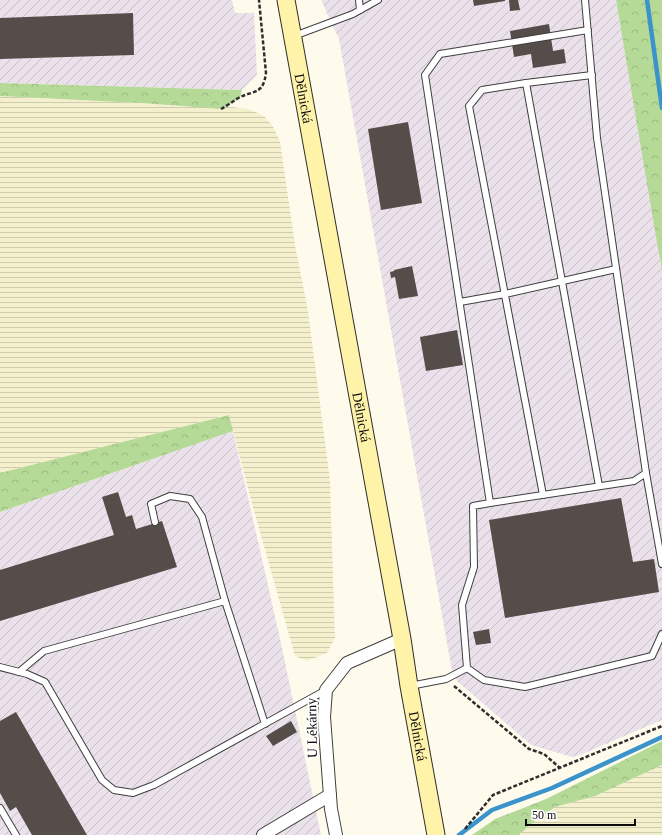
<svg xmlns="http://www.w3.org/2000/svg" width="662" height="835" font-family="'Times New Roman',serif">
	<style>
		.industrial { fill: url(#industrial-furrows) }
		.farmland { fill: url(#farmland-rules) }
		.forest { fill: url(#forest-crowns) }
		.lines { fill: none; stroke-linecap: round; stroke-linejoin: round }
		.stream { stroke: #3a93cb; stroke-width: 4.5 }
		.building { fill: #554d49 }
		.service-casing { stroke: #3f3f3f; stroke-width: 8 }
		.minor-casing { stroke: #3f3f3f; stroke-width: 14 }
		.secondary-casing { stroke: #2e2e2e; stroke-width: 19 }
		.path { stroke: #2e2e2e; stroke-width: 2.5; stroke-dasharray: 4 2; stroke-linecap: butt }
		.service { stroke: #fff; stroke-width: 6 }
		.minor { stroke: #fff; stroke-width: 12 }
		.secondary { stroke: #fef3a8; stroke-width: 17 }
		.labels { text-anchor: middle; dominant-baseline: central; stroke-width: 4; stroke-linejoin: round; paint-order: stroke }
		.street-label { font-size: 14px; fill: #0c0c0c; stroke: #fff }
	</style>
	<defs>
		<pattern id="industrial-furrows" width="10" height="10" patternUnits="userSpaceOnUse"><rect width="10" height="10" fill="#eae1eb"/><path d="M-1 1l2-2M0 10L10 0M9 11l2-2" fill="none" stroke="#c8c0c8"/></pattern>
		<pattern id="farmland-rules" width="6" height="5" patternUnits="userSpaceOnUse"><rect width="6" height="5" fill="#f4f0cd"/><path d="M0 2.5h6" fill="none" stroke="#d0cdaf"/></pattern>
		<pattern id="forest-crowns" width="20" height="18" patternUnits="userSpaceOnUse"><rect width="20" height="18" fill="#b5d996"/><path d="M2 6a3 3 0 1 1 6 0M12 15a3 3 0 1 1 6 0" fill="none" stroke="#9ab980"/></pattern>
	</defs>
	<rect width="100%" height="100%" fill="#fffbec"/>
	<g class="industrial">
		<polygon points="0,0 232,0 235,13 254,13 257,75 242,90 0,83"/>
		<polygon points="321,0 616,0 662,270 662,720 580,755 572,757 531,745 457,681 452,671 339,39"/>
		<polygon points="233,431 281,643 321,835 0,835 0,512"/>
	</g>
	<g class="farmland">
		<polygon points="0,96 141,103 184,107 232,107 249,109 264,116 272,125 280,141 295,245 308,311 330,480 335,638 327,653 307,661 295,656 252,504 229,415 0,473"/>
		<polygon points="662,765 662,835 519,835 531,824 555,807 595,796"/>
	</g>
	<g class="forest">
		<polygon points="616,0 662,0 662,270 656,237"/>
		<polygon points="0,83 242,90 240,98 221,109 141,103 0,96"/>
		<polygon points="229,415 233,431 0,512 0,473"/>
		<polygon points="662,741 662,765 595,796 555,807 531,824 519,835 472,835 495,819 546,799"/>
	</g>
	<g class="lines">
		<g class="stream">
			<polyline points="647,0 662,108"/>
			<polyline points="459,835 492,810 552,788 662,737"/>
		</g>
	</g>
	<g class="building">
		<polygon points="473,0 505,0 505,1 474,6"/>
		<polygon points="509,0 518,0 520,10 510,11"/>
		<polygon points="133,13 134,55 0,59 0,18"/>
		<polygon points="549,24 553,51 564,49 566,63 533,68 531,54 514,57 510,31"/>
		<polygon points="408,122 422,203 381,210 368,129"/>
		<polygon points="412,266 418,296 399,299 395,277 391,278 390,272 394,271 394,270"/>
		<polygon points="457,330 463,365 426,371 420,337"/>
		<polygon points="118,492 126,517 132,515 136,529 162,521 177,567 0,621 0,570 114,535 102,497"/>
		<polygon points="621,498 633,562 654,559 659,592 505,618 489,520"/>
		<polygon points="489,629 491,643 476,645 473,632"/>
		<polygon points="16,712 87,835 32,835 16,807 10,811 0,793 0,721"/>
		<polygon points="291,721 297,732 273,746 266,736"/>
	</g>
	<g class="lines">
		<g class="service-casing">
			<g id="service">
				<polyline points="359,0 360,10"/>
				<polyline points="585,0 597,138 646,473 634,481 490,503 425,75 440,54 588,30"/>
				<polyline points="294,36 353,14 378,0"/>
				<polyline points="526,83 592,75"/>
				<polyline points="460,302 505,294 616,269"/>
				<polyline points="646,473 662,564"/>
				<polyline points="543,495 469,106 482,90 526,83 599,486"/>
				<polyline points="490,503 473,506 474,567 462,605 467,668 484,680 525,687 652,656 662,634"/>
				<polyline points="155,522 151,504 170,496 190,499 202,517 225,601"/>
				<polyline points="0,667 27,674 45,682 102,780 114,790 133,793 154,785 326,690"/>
				<polyline points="19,672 44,651 225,601 265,724"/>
				<polyline points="410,686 446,679 467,668"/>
				<polyline points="0,808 16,835"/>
			</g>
		</g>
		<g class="minor-casing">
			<g id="minor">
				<polyline points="263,835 330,795"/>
				<polyline points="336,835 331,809 324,717 326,690 347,663 402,639"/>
			</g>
		</g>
		<g class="secondary-casing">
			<g id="secondary">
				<path id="s1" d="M286,0L402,639L409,686L436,835"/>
			</g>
		</g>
		<g class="path">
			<path d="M221,109C227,106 233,101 240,97C256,90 263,94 266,73L259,0"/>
			<polyline points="454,686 529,749 544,754 560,768"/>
			<polyline points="465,829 493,795 662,726"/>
		</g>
		<use href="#service" class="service"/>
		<use href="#minor" class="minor"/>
		<use href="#secondary" class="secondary"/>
	</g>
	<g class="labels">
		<g class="street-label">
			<text stroke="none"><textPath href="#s1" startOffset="100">Dělnická</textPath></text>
			<text stroke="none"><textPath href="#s1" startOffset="424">Dělnická</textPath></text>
			<text transform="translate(312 728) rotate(-91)">U Lékárny</text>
			<text stroke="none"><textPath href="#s1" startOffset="748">Dělnická</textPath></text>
		</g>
	</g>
	<path d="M526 819v6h109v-6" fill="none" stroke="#0c0c0c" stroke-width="2"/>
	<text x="532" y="819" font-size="12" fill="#0c0c0c" stroke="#ffffff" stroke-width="3" paint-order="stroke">50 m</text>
</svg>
